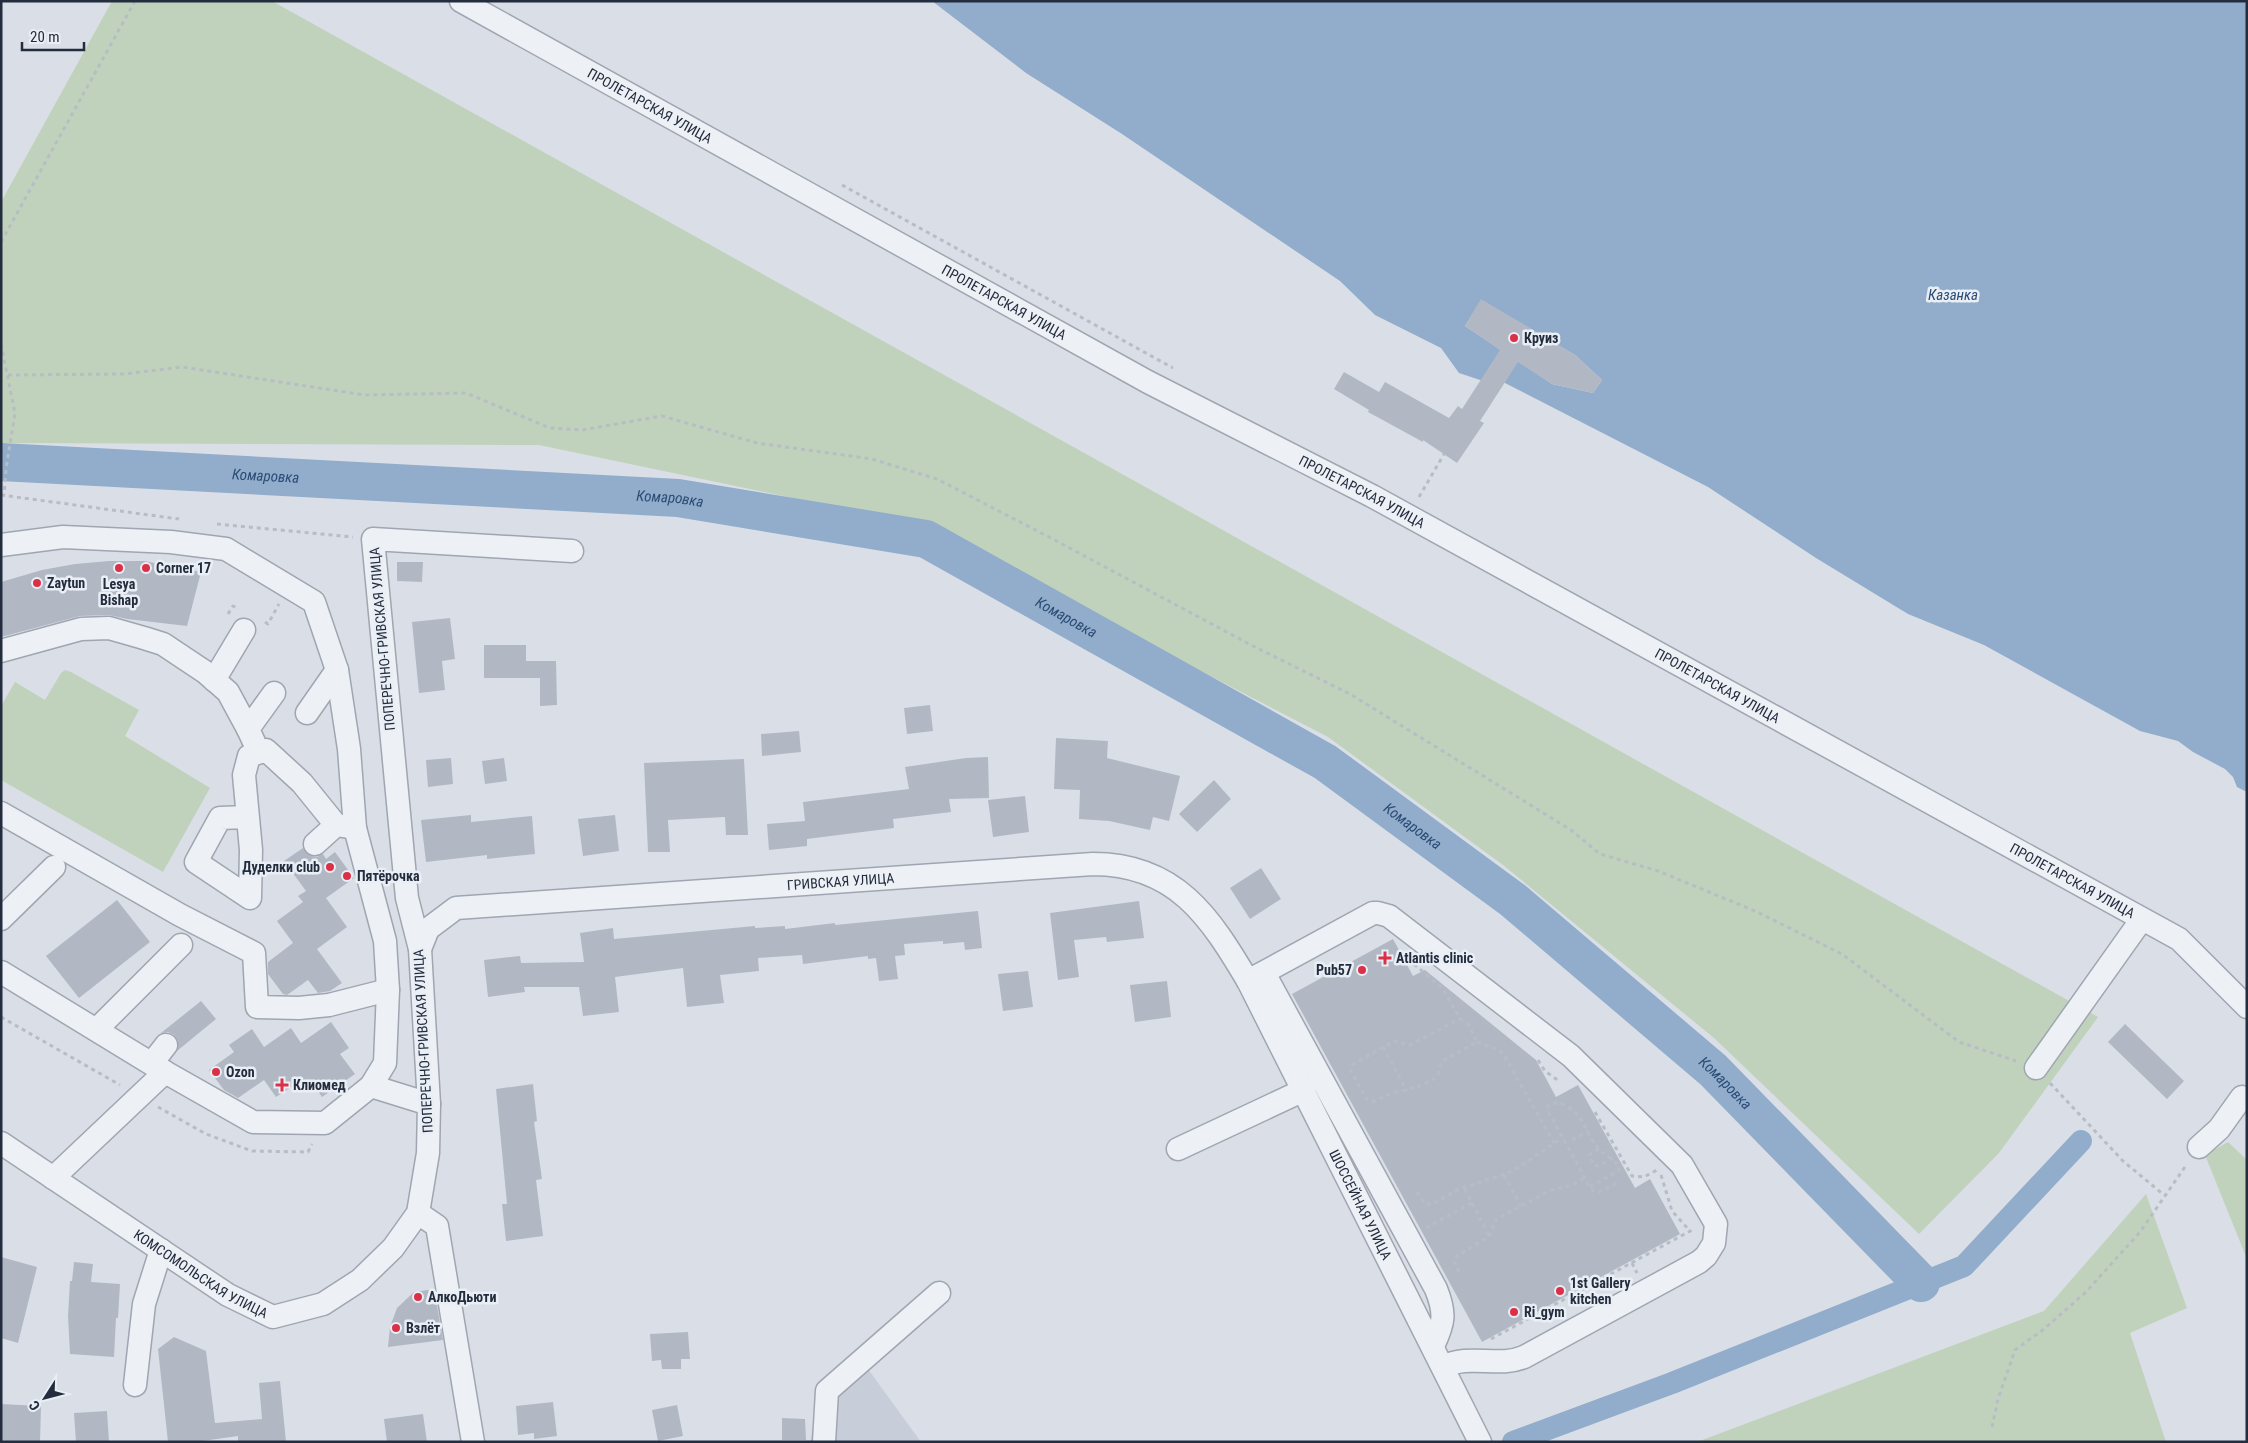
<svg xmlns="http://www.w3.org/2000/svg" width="2248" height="1443" font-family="'Roboto Condensed',sans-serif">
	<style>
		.built { fill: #c8ced9 }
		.green { fill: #c0d2bb }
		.water { fill: #91adcb; fill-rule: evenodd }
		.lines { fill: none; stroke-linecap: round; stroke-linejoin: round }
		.canal { stroke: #91adcb; stroke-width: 22 }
		.river { stroke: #91adcb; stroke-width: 38 }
		.building { fill: #b1b8c4 }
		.minor-casing { stroke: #9fa6b1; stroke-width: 25 }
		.path { stroke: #b8bdc5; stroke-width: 3; stroke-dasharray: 4 4; stroke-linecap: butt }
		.minor { stroke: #edf0f5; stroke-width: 22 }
		.poi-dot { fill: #da3149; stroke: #eaeef5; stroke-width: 2 }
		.labels { text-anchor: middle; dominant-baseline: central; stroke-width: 5; stroke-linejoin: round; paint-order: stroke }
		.street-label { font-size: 14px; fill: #232d3e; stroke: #eaeef5 }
		.poi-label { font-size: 14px; font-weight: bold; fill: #232d3e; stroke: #eaeef5; text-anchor: start }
		.water-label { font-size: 15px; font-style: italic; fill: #2a4b75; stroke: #eaeef5 }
	</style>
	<rect width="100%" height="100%" fill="#dadfe7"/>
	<polygon class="built" points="868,1369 921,1442 811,1442 812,1429 830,1395"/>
	<g class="green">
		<polygon points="112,1 272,1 2098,1017 1999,1153 1919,1234 1714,1038 1503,865 1328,737 917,524 539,445 1,443 1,202"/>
		<polygon points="65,670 71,672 139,710 125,736 210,788 163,872 1,780 1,706 15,682 45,700 61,673"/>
		<polygon points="2228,1142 2247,1160 2247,1259 2205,1155"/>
		<polygon points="2146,1194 2187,1308 2130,1333 2166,1442 1697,1442 2044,1311"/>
	</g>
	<path class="water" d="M932,1H2247V792L2237,787L2233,777L2225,769L2193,752L2178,741L2140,731L1984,645L1908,614L1816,558L1708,487L1501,381L1489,383L1459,373L1441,348L1375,315L1340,281L1122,134L1026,73ZM1481,300L1575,355L1602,380L1593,393L1552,384L1465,326Z"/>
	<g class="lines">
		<polyline class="canal" points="1513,1442 1672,1383 1964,1266 2081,1141"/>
		<path class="river" id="s1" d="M1,462L678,498L926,539L1325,762L1513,900L1713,1070L1921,1283"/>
	</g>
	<g class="building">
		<polygon points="1481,299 1575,355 1602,380 1593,393 1552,384 1518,362 1480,421 1484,423 1457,463 1423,440 1423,442 1368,412 1369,410 1334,389 1344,372 1379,392 1385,382 1449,418 1458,406 1462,409 1500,350 1465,326"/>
		<polygon points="109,561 144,561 201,572 187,626 127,619 109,615 80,616 1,637 1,582 42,570 75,564"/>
		<polygon points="397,562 423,562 422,582 397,581"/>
		<polygon points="450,618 455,659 442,661 445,690 419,693 412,622"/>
		<polygon points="484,645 526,645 526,661 556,661 557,705 540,706 540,678 484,678"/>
		<polygon points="930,705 933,731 907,734 904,708"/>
		<polygon points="799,731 801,752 762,756 761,734"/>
		<polygon points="1056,738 1108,741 1107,758 1180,776 1169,821 1153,817 1150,830 1109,821 1079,819 1080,790 1054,789"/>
		<polygon points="988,757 989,798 949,799 951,812 893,819 894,828 807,839 807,846 769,850 767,824 805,821 803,802 909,789 905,767 966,758"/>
		<polygon points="451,758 453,784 428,787 426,760"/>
		<polygon points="504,758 507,781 485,784 482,761"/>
		<polygon points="744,759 748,835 726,835 725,817 668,820 670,852 648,852 644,763"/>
		<polygon points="1214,780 1231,799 1197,832 1179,814"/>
		<polygon points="1025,796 1029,832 993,837 988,800"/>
		<polygon points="471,815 471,822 532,816 535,854 487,859 487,855 426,862 421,820"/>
		<polygon points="615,815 619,851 583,856 578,819"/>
		<polygon points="303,848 311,856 317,857 323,854 326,859 335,852 354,878 326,898 347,927 317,949 342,983 330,991 318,993 308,980 287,995 283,994 268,974 268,962 293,943 277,921 303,902 298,896 306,891 284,861"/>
		<polygon points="1261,868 1281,899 1250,919 1230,888"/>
		<polygon points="117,900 150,942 79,998 46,956"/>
		<polygon points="1139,901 1144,938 1107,942 1106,937 1074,940 1079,977 1058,980 1050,913"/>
		<polygon points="978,911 982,948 965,950 964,942 943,944 943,941 904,944 905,955 895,956 898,979 879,981 876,958 868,959 868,956 803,964 802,955 758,958 759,971 720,975 724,1003 687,1007 683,968 615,977 619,1012 583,1016 579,987 524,987 525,992 488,997 484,960 520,956 521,963 584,962 580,933 613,928 614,939 755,926 755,928 785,926 785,929 835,923 835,925"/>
		<polygon points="1393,939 1413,976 1425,970 1536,1060 1556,1097 1578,1085 1635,1188 1650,1179 1680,1234 1482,1342 1292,994"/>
		<polygon points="1028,971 1033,1007 1003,1011 998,974"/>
		<polygon points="1167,981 1171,1017 1135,1022 1130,985"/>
		<polygon points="201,1001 216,1019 177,1051 178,1041 174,1035 168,1032 161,1033"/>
		<polygon points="331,1022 349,1048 340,1054 355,1074 322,1097 314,1085 305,1090 299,1082 276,1097 264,1080 238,1098 224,1090 209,1070 234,1052 229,1045 252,1029 264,1047 291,1028 301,1043"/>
		<polygon points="2125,1024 2184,1081 2167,1099 2108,1042"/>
		<polygon points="533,1084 537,1121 534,1122 542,1179 536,1180 543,1236 506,1241 502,1204 507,1204 496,1089"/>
		<polygon points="1,1257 37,1267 18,1343 1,1338"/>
		<polygon points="74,1262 93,1264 91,1282 120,1284 118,1318 116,1318 114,1357 70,1354 68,1316 70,1281 72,1281"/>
		<polygon points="434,1289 443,1340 388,1347 390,1327 397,1308 414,1292"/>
		<polygon points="688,1332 690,1359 681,1359 681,1369 662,1369 661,1360 652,1361 650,1334"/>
		<polygon points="174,1337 206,1351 215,1423 262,1419 259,1383 280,1381 286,1442 238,1442 238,1436 195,1442 168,1442 158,1349"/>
		<polygon points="553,1402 557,1436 534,1439 534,1433 518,1435 516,1406"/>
		<polygon points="1,1404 41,1406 40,1442 1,1442"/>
		<polygon points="677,1405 683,1436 658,1441 652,1410"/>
		<polygon points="107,1411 109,1442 76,1442 74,1413"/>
		<polygon points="423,1414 427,1442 387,1442 384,1419"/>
		<polygon points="782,1418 805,1419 806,1440 782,1440"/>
	</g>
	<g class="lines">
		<g class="minor-casing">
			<g id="minor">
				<path id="s2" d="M461,1L1148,382L1372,496L2179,939L2247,1007"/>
				<polyline points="1,545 63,537 171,542 226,549 314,602 337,670 349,749 355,828 385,941 388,990"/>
				<polyline points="1,651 81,629 109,628 144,638 163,644 205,672 228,692 248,729"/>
				<polyline points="214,680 244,630"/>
				<polyline points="307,713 337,670"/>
				<polyline points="254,742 248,729 274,693"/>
				<polyline points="1,813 180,915 254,953 257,1007 299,1008 329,1005 388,990 385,1063 371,1086"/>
				<polyline points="248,817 220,818 196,862 250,898 251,850 244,775 249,756 266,750 302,783 336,825 355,828"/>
				<polyline points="315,844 336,825"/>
				<polyline points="1,919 54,867"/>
				<path id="s3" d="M420,949L428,929L456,908L1093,864C1176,864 1210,917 1248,981L1480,1442"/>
				<polyline points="1,972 165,1072 253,1122 325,1123 371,1086 429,1104"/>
				<path d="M1264,973L1436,1289C1446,1314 1444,1323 1433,1346"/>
				<path d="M1248,981L1373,913H1378L1389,916L1571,1056L1682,1165L1716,1224L1714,1243L1706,1256L1699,1262L1524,1357C1498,1368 1469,1353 1443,1367"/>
				<polyline points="97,1029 181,945"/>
				<polyline points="152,1063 166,1045"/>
				<polyline points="2036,1068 2142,919"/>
				<path id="s4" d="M1,1143L228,1295L273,1317L323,1304L360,1280L393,1248L418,1213L428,1153L429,1104L420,949L407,898L373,539L572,551"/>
				<polyline points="2199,1147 2219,1129 2242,1097 2247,1099"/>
				<polyline points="1178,1149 1304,1090"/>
				<polyline points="53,1178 165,1072"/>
				<polyline points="418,1213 437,1226 473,1442"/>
				<polyline points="135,1385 144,1304 161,1250"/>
				<polyline points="824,1442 827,1391 939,1293"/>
			</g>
		</g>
		<g class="path">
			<polyline points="842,185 1173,368"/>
			<polyline points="1,242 135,1"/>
			<polyline points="1,344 15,413 6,469 4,495"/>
			<polyline points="8,375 124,374 182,367 365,395 466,393 550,428 582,430 662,416 757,443 872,459 937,479 1049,537 1251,645 1350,694 1571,830 1600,854 1658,871 1755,911 1842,954 1959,1042 2016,1061"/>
			<polyline points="1,495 179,519"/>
			<polyline points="1419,497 1444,454"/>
			<polyline points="217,524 353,537"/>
			<polyline points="228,614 233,606 239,609"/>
			<polyline points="265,622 268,624 279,604"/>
			<polyline points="1414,964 1443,989 1460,1019"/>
			<polyline points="1,1017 120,1085"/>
			<path d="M1460,1019L1468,1024L1477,1042L1444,1060L1441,1063L1438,1076C1424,1086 1410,1089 1393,1093C1384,1095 1376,1104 1367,1100L1351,1071L1352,1065L1394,1041L1410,1045Z"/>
			<polyline points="1477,1042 1498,1050 1504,1055 1554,1143"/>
			<polyline points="1383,1047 1407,1091"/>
			<polyline points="1538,1060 1545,1071 1556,1079 1561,1077"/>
			<polyline points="2050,1083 2123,1161 2164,1195"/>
			<polyline points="158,1107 206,1134 252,1151 308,1152 312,1144"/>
			<polyline points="1595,1112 1632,1176 1644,1177 1657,1170"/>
			<polyline points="1572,1140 1589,1131"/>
			<polyline points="1599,1149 1589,1155 1594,1165 1598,1166 1613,1158"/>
			<polyline points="1504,1175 1521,1206"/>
			<polyline points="1661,1175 1672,1211 1690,1231"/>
			<path d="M1590,1187L1618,1171L1619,1167C1612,1157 1607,1157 1599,1149C1585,1134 1587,1118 1566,1106C1559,1102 1554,1102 1548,1106L1547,1109L1585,1178C1588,1185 1591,1192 1599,1192L1620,1182"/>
			<polyline points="1417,1192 1425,1204 1433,1204 1457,1190 1513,1171 1562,1138"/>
			<polyline points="1472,1203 1489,1236"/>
			<polyline points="1426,1228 1472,1203 1464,1188"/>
			<polyline points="1632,1263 1637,1273"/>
			<polyline points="1459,1272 1454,1262 1455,1257 1488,1237 1492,1232 1493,1224 1497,1219 1551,1190 1572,1185 1585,1178"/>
			<polyline points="1491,1339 1692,1230"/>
			<polyline points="1992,1427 1998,1399 2015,1350 2044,1329 2086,1292 2140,1232 2187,1164"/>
		</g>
		<use href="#minor" class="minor"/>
	</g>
	<g class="poi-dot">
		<circle cx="1514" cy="338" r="5"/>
		<circle cx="119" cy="568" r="5"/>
		<circle cx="146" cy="568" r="5"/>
		<circle cx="37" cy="583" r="5"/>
		<circle cx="330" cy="867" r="5"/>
		<circle cx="347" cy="876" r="5"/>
		<path d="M1382.5 950.5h5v5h5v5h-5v5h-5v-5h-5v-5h5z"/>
		<circle cx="1362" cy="970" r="5"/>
		<circle cx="216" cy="1072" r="5"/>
		<path d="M279.5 1077.5h5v5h5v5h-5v5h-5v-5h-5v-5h5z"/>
		<circle cx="1560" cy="1291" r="5"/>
		<circle cx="418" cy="1297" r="5"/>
		<circle cx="1514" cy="1312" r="5"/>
		<circle cx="396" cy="1328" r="5"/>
	</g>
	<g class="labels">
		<g class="street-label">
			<text stroke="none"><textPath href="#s2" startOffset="216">ПРОЛЕТАРСКАЯ УЛИЦА</textPath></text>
			<text stroke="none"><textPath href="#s2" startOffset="621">ПРОЛЕТАРСКАЯ УЛИЦА</textPath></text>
			<text stroke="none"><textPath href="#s2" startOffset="1026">ПРОЛЕТАРСКАЯ УЛИЦА</textPath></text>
			<text transform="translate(382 639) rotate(-95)">ПОПЕРЕЧНО-ГРИВСКАЯ УЛИЦА</text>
			<text stroke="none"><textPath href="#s2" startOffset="1431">ПРОЛЕТАРСКАЯ УЛИЦА</textPath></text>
			<text stroke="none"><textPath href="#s2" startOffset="1836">ПРОЛЕТАРСКАЯ УЛИЦА</textPath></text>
			<text stroke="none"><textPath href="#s3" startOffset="442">ГРИВСКАЯ УЛИЦА</textPath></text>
			<text transform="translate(423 1041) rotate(-93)">ПОПЕРЕЧНО-ГРИВСКАЯ УЛИЦА</text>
			<text stroke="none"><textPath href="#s3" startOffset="1151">ШОССЕЙНАЯ УЛИЦА</textPath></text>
			<text stroke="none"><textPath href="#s4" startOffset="239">КОМСОМОЛЬСКАЯ УЛИЦА</textPath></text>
		</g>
		<g class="poi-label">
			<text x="1524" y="338">Круиз</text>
			<text x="156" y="568">Corner 17</text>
			<text x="47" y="583">Zaytun</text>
			<text x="119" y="584" text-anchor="middle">Lesya<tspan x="119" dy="16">Bishap</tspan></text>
			<text x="320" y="867" text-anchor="end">Дуделки club</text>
			<text x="357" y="876">Пятёрочка</text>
			<text x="1396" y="958">Atlantis clinic</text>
			<text x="1352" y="970" text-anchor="end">Pub57</text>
			<text x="226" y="1072">Ozon</text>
			<text x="293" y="1085">Клиомед</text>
			<text x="1570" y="1283">1st Gallery<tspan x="1570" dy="16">kitchen</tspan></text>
			<text x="428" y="1297">АлкоДьюти</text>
			<text x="1524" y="1312">Ri_gym</text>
			<text x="406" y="1328">Взлёт</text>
		</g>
		<g class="water-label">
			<text x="1953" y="295">Казанка</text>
			<text stroke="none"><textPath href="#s1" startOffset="265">Комаровка</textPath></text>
			<text stroke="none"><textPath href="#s1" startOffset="670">Комаровка</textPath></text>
			<text stroke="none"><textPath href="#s1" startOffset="1090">Комаровка</textPath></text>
			<text stroke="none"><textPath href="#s1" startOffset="1495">Комаровка</textPath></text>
			<text stroke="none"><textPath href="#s1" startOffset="1900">Комаровка</textPath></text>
		</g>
	</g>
	<rect width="2248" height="1443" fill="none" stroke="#232d3e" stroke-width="5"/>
	<g transform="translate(45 1398) rotate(234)" stroke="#eaeef5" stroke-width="4" paint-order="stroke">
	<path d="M0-4L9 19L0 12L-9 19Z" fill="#232d3e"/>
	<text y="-8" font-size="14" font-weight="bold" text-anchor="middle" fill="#232d3e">С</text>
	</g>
	<path d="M22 42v8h62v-8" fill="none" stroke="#232d3e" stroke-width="2.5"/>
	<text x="30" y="42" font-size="15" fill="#232d3e" stroke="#eaeef5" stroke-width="4" paint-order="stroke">20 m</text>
</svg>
